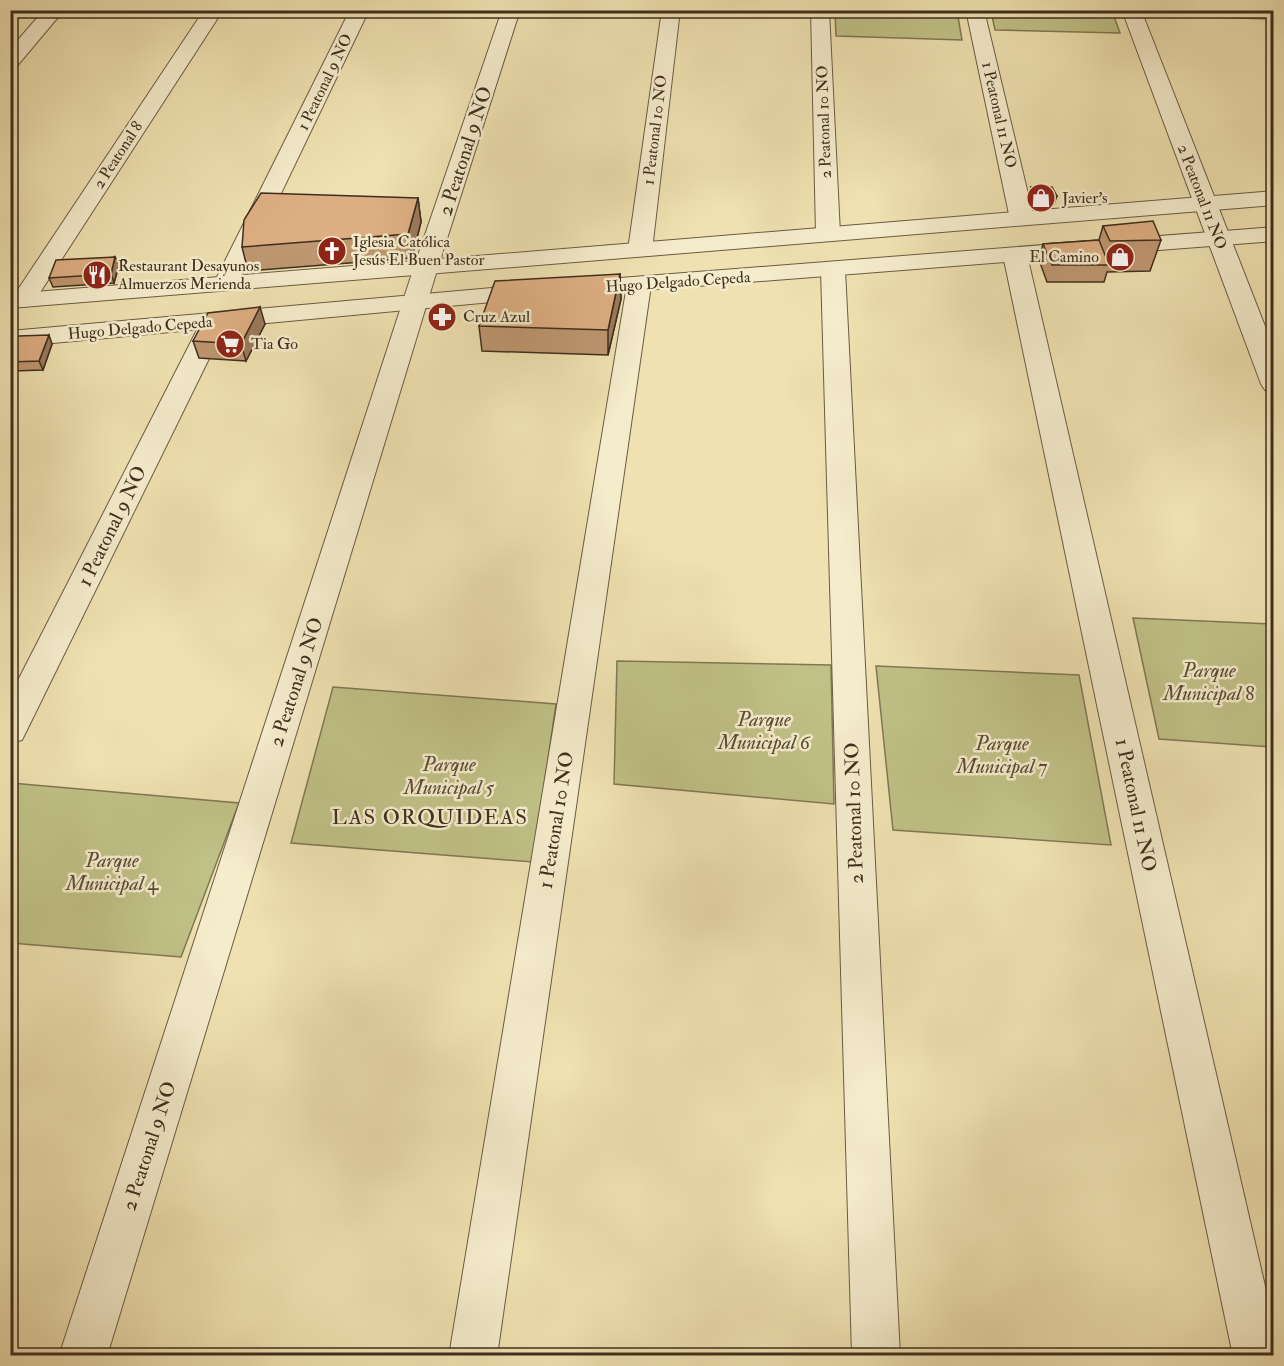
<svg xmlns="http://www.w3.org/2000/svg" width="1284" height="1366" font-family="'IM FELL Double Pica',serif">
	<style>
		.green { fill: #c0c187; stroke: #807853; stroke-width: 1.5 }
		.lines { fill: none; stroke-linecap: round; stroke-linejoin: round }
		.minor-casing { stroke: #6b5b44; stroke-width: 2 }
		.tertiary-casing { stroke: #6b5b44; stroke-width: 2 }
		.minor { fill: #f5eccc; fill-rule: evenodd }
		.tertiary { fill: #f5eccc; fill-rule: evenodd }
		.wall { fill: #be9670; stroke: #3f2e1f; stroke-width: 1.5 }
		.shaded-wall { fill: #9b7a5b; stroke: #3f2e1f; stroke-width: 1.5 }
		.building { fill: #ddae82; stroke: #3f2e1f; stroke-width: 1.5 }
		.labels { text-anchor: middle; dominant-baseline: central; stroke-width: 5; stroke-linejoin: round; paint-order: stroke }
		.far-street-label { font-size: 16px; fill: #3f2e1f; stroke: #f5eccc }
		.far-poi-label { font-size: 16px; fill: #3f2e1f; stroke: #f5eccc; text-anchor: start }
		.street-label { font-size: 20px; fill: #3f2e1f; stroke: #f5eccc }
		.park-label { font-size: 20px; font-style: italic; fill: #594b34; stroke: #f5eccc }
		.neighbourhood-label { font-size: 21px; letter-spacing: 1.5px; fill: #3f2e1f; stroke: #f5eccc }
	</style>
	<rect width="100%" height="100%" fill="#efe1b1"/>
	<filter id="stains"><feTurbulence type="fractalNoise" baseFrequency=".00333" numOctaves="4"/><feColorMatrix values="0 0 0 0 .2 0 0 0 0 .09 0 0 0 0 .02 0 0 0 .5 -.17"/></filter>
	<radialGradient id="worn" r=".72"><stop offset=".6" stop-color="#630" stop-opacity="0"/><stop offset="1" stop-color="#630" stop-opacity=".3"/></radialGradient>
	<g class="green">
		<polygon points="835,11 957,11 962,40 836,36"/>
		<polygon points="991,11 1112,11 1120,33 995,30"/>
		<polygon points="1159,11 1273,11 1273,19 1161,16"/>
		<polygon points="1133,618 1273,624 1273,747 1159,739"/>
		<polygon points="617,661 831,665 834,804 614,784"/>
		<polygon points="876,666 1079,675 1111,845 893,830"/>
		<polygon points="333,687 556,704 533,862 291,843"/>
		<polygon points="11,783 239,803 181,957 11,943"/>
	</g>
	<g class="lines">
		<g class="minor-casing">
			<g id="minor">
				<polygon points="44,10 64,10 17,66 10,68 10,49"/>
				<polygon points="204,10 223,10 32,305 23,307 14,305 11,300"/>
				<polygon points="350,10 369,10 238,283 235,288 226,290 217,288 214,283"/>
				<polygon points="502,10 520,10 438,267 107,1356 59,1356 414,267"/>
				<polygon points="662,10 680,10 652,250 648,255 632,255 628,250"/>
				<polygon points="811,10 829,10 840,234 836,239 820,239 816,234"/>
				<polygon points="966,10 984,10 1034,219 1030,224 1014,224 1010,219"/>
				<polygon points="1122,10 1141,10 1274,349 1274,392 1265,390 1261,384"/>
				<polygon points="1015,248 1023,250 1027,255 1274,1325 1274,1356 1233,1356 1003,255 1007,250"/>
				<polygon points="833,263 842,265 845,270 900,1356 852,1356 821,270 824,265"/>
				<polygon points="639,278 648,280 651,285 497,1356 449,1356 627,285 630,280"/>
				<polygon points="214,314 223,317 227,322 27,730 22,740 10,743 10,696 201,322 205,317"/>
			</g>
		</g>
		<g class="tertiary-casing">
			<g id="tertiary">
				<polygon points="1274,191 1274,205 10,308 10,294"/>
				<polygon points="1274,227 1274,241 492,302 10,347 10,331 492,288"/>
			</g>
		</g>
		<use href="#minor" class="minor"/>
		<use href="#tertiary" class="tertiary"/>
	</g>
	<g class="wall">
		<polygon points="1031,187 1057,196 1054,204 1038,205 1029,195"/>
		<polygon points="418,198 421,222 412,258 248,271 242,247"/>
		<polygon points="1103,226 1161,240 1150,271 1107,272 1104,282 1047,282 1039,260 1043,244 1099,240"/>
		<polygon points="115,257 119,265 114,283 53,287 49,278"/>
		<polygon points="620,274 621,299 608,355 482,351 479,326"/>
		<polygon points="265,324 246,361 199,358 193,341"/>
		<polygon points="52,344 43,370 12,371 10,368 10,356"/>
	</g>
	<g class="shaded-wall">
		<polygon points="418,198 421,222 412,258 408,234"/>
		<polygon points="115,257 119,265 114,283 111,274"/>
		<polygon points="620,274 621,299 608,355 608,330"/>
		<polygon points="260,307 265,324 246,361 241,344"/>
		<polygon points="49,335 52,344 43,370 39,361"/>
	</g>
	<g class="building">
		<polygon points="1031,187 1052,187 1057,196 1040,196"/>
		<polygon points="261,193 418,198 408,234 242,247 244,220"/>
		<polygon points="1153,221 1161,240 1110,241 1103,226"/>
		<polygon points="1099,240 1109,265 1052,265 1043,244"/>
		<polygon points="115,257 111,274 49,278 56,260"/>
		<polygon points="620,274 608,330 479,326 495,281"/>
		<polygon points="260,307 241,344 193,341 208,313"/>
		<polygon points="49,335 39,361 10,362 10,356 18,336"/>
	</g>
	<defs>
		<g id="shop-disc" transform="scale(1.5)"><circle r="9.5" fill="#8f2418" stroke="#f5eccc"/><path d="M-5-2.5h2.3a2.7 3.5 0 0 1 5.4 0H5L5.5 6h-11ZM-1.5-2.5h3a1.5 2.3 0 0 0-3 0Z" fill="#fff"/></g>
		<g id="church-disc" transform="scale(1.5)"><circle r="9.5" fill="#8f2418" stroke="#f5eccc"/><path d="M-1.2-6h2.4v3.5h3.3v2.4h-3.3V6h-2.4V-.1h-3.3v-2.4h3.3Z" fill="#fff"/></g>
		<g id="restaurant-disc" transform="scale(1.5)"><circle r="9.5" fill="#8f2418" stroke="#f5eccc"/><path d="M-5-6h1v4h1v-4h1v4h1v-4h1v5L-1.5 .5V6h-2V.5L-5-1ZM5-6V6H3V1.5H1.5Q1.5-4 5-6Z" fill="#fff"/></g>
		<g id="pharmacy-disc" transform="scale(1.5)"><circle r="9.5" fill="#8f2418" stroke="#f5eccc"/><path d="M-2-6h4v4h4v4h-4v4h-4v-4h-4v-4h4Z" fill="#fff"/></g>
		<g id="supermarket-disc" transform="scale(1.5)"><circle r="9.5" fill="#8f2418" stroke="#f5eccc"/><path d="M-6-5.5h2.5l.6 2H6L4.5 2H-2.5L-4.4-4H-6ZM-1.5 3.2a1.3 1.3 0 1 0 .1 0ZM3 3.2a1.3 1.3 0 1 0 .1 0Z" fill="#fff"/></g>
	</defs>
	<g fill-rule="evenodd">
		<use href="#shop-disc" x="1041" y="198"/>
		<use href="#church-disc" x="332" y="251"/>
		<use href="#shop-disc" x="1120" y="257"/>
		<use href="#restaurant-disc" x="97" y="275"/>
		<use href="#pharmacy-disc" x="442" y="317"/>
		<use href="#supermarket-disc" x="230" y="344"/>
	</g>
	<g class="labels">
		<g class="far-street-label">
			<text transform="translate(325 82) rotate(-64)">1 Peatonal 9 NO</text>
			<text transform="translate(999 115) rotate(77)">1 Peatonal 11 NO</text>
			<text transform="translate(824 122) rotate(-92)">2 Peatonal 10 NO</text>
			<text transform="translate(655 130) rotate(-83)">1 Peatonal 10 NO</text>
			<text transform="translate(118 155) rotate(-57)">2 Peatonal 8</text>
			<text transform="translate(1202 197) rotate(69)">2 Peatonal 11 NO</text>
			<text transform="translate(678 282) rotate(-4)">Hugo Delgado Cepeda</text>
			<text transform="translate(140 328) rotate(-5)">Hugo Delgado Cepeda</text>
		</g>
		<g class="far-poi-label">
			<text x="1062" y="198">Javier's</text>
			<text x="353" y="242">Iglesia Católica<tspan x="353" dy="18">Jesús El Buen Pastor</tspan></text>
			<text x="1099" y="257" text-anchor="end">El Camino</text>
			<text x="118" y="266">Restaurant Desayunos<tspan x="118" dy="18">Almuerzos Merienda</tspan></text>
			<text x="463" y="317">Cruz Azul</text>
			<text x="251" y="344">Tia Go</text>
		</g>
		<g class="street-label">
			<text transform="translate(465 151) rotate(-72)">2 Peatonal 9 NO</text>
			<text transform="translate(112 526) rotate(-64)">1 Peatonal 9 NO</text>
			<text transform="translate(296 682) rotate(-72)">2 Peatonal 9 NO</text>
			<text transform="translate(1136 805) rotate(78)">1 Peatonal 11 NO</text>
			<text transform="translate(854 813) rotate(-92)">2 Peatonal 10 NO</text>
			<text transform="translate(556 820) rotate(-81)">1 Peatonal 10 NO</text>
			<text transform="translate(149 1146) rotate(-72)">2 Peatonal 9 NO</text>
		</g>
		<g class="park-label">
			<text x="1209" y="670">Parque<tspan x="1209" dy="23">Municipal 8</tspan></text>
			<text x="764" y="719">Parque<tspan x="764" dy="23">Municipal 6</tspan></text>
			<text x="1002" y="743">Parque<tspan x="1002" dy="23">Municipal 7</tspan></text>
			<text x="449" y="764">Parque<tspan x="449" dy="23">Municipal 5</tspan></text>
			<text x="112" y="860">Parque<tspan x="112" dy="23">Municipal 4</tspan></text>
		</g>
		<g class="neighbourhood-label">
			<text x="430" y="817">LAS ORQUIDEAS</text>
		</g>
	</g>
	<rect width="1284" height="1366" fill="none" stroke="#efe1b1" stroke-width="36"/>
	<rect x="12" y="12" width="1260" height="1342" fill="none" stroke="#3f2e1f" stroke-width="3"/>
	<rect x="18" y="18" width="1248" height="1330" fill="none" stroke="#3f2e1f" stroke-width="1.5"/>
	<rect width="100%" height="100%" filter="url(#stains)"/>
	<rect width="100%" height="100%" fill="url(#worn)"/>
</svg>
